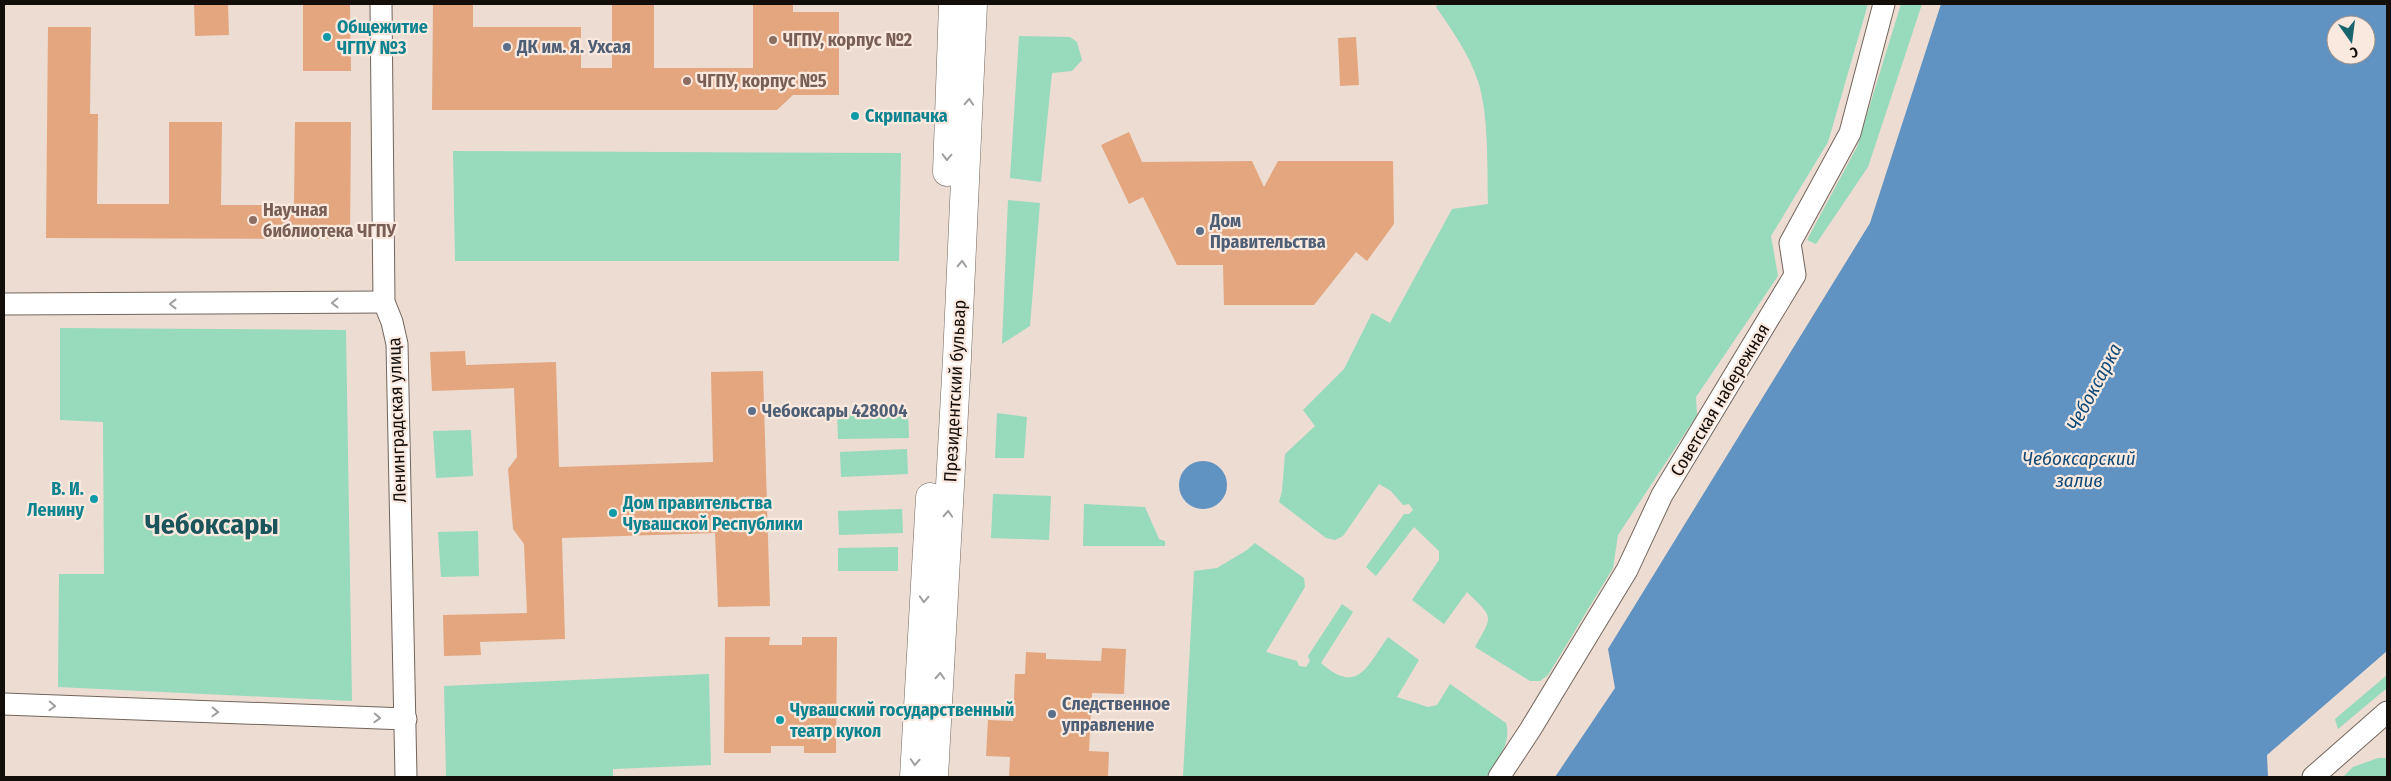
<svg xmlns="http://www.w3.org/2000/svg" width="2391" height="781" font-family="'Fira Sans Condensed',sans-serif">
	<style>
		.green { fill: #97dabc }
		.water { fill: #6092c2; fill-rule: evenodd }
		.building { fill: #e3a67e }
		.lines { fill: none; stroke-linecap: round; stroke-linejoin: round }
		.street-casing { stroke: #73655c; stroke-width: 23 }
		.secondary-casing { stroke: #73655c; stroke-width: 29 }
		.street { stroke: #fff; stroke-width: 21 }
		.secondary { stroke: #fff; stroke-width: 28 }
		.oneway { stroke: #a19f9d }
		.culture-dot { fill: #0f9aa8; stroke: #fae9df; stroke-width: 2 }
		.education-dot { fill: #8d6e63; stroke: #fae9df; stroke-width: 2 }
		.service-dot { fill: #5c6f8a; stroke: #fae9df; stroke-width: 2 }
		.labels { text-anchor: middle; dominant-baseline: central; stroke-width: 4.5; stroke-linejoin: round; paint-order: stroke }
		.culture-label { font-size: 18px; font-weight: bold; fill: #0d838f; stroke: #fae9df; text-anchor: start }
		.education-label { font-size: 18px; font-weight: bold; fill: #785e54; stroke: #fae9df; text-anchor: start }
		.service-label { font-size: 18px; font-weight: bold; fill: #4e5e75; stroke: #fae9df; text-anchor: start }
		.street-label { font-size: 18px; fill: #140e0b; stroke: #fae9df }
		.water-label { font-size: 19px; font-style: italic; fill: #0f4977; stroke: #fae9df }
		.town-label { font-size: 28px; font-weight: bold; fill: #1a555b; stroke: #fae9df }
	</style>
	<rect width="100%" height="100%" fill="#ecdcd2"/>
	<g class="green">
		<path d="M1438,4H1868L1828,142L1771,236L1778,276L1696,397L1697,415L1618,535L1613,568L1548,675L1540,681H1530L1475,647C1494,614 1493,618 1467,592L1444,624L1412,600L1439,560V551L1414,527L1376,576L1366,567L1404,514H1409L1413,510L1409,504L1403,505L1391,491L1379,484L1343,536L1335,540L1326,538L1279,502L1282,491L1285,454L1315,426L1303,410L1344,369L1372,313L1390,323L1452,209L1488,204C1487,167 1489,115 1478,81C1469,54 1452,30 1436,7Z"/>
		<polygon points="1901,4 1922,4 1868,167 1816,244 1807,240 1857,147"/>
		<polygon points="1019,36 1070,37 1077,42 1082,60 1072,71 1052,73 1041,182 1010,178"/>
		<polygon points="453,151 901,153 899,261 455,261"/>
		<polygon points="1008,200 1040,203 1030,326 1002,344"/>
		<polygon points="60,328 346,330 352,701 58,687 59,574 104,574 103,422 60,420"/>
		<polygon points="908,410 909,438 838,439 837,412"/>
		<polygon points="997,413 1027,417 1024,458 995,458"/>
		<polygon points="471,430 473,476 436,478 433,431"/>
		<polygon points="907,449 908,474 841,477 840,452"/>
		<polygon points="993,494 1051,496 1049,540 991,538"/>
		<polygon points="1084,504 1145,507 1159,539 1165,541 1165,546 1083,546"/>
		<polygon points="902,509 903,533 839,535 838,511"/>
		<polygon points="478,531 479,576 441,577 438,532"/>
		<path d="M1255,543L1304,578L1305,587L1266,652L1297,661L1299,666L1306,667L1310,661L1308,656L1342,604L1353,612L1321,663C1358,696 1367,666 1388,637L1419,660L1397,697L1428,707L1437,705L1450,684L1506,723C1512,744 1497,760 1486,777H1183L1194,571L1217,568L1247,550Z"/>
		<polygon points="898,547 898,571 838,571 838,548"/>
		<polygon points="709,674 711,765 613,769 613,777 446,777 444,686"/>
		<polygon points="2387,675 2387,688 2338,729 2335,719"/>
		<polygon points="2378,758 2387,758 2387,777 2343,777 2353,767"/>
	</g>
	<g class="water">
		<path d="M1941,4H2387V651L2267,755L2268,777H1555L1615,688L1608,649L1870,223ZM2336,25H2366V55H2336Z"/>
		<circle cx="1203" cy="485" r="24"/>
	</g>
	<g class="building">
		<polygon points="194,4 228,4 229,35 195,36"/>
		<polygon points="303,4 350,4 351,71 303,71"/>
		<polygon points="433,4 473,4 473,27 581,27 581,68 612,68 612,4 654,4 654,68 753,68 753,4 793,4 793,12 839,12 839,95 793,95 777,110 432,110"/>
		<polygon points="48,27 91,27 90,114 98,114 97,204 169,204 169,122 222,122 221,205 294,205 295,122 351,122 350,239 46,238"/>
		<polygon points="1356,37 1359,85 1340,86 1338,38"/>
		<polygon points="1129,132 1142,162 1252,161 1264,187 1278,161 1393,161 1394,224 1367,261 1356,252 1314,305 1224,305 1223,265 1177,265 1143,197 1129,204 1101,145"/>
		<polygon points="465,351 466,365 556,362 559,467 713,462 711,372 763,371 770,606 718,607 715,533 562,538 565,639 480,642 481,655 444,656 443,615 527,613 524,544 513,529 508,469 517,457 514,388 432,391 430,352"/>
		<polygon points="725,637 770,637 769,645 802,645 802,637 837,637 836,753 804,753 804,746 771,746 771,753 724,753"/>
		<polygon points="1102,648 1126,649 1124,694 1092,693 1089,751 1109,752 1108,777 1009,777 1010,757 986,756 988,720 1013,721 1015,674 1025,674 1026,652 1046,653 1046,659 1101,661"/>
	</g>
	<g class="lines">
		<g class="street-casing">
			<g id="street">
				<polyline points="381,4 384,302 392,322 397,344 406,777"/>
				<polyline points="4,304 384,302"/>
				<polyline points="4,704 406,719"/>
				<polyline points="1499,777 1530,730 1627,570 1662,495 1795,275 1790,243 1850,133 1884,4"/>
				<polyline points="2313,777 2387,712"/>
			</g>
		</g>
		<g class="secondary-casing">
			<g id="secondary">
				<polyline points="947,172 953,4"/>
				<polyline points="914,777 930,497"/>
				<polyline points="934,777 957,358 973,4"/>
			</g>
		</g>
		<use href="#street" class="street"/>
		<use href="#secondary" class="secondary"/>
	</g>
	<defs><path id="oneway-chevron" d="M-2-3.5L2.5 0L-2 3.5" fill="none" stroke-width="1.6" stroke-linecap="round" stroke-linejoin="round" transform="scale(1.25)"/></defs>
	<g class="oneway">
		<use href="#oneway-chevron" transform="translate(969 102) rotate(-87)"/>
		<use href="#oneway-chevron" transform="translate(947 157) rotate(92)"/>
		<use href="#oneway-chevron" transform="translate(962 264) rotate(-87)"/>
		<use href="#oneway-chevron" transform="translate(335 303) rotate(179)"/>
		<use href="#oneway-chevron" transform="translate(173 304) rotate(-180)"/>
		<use href="#oneway-chevron" transform="translate(948 514) rotate(-87)"/>
		<use href="#oneway-chevron" transform="translate(924 599) rotate(93)"/>
		<use href="#oneway-chevron" transform="translate(940 676) rotate(-87)"/>
		<use href="#oneway-chevron" transform="translate(52 706) rotate(2)"/>
		<use href="#oneway-chevron" transform="translate(215 712) rotate(2)"/>
		<use href="#oneway-chevron" transform="translate(377 718) rotate(2)"/>
		<use href="#oneway-chevron" transform="translate(915 762) rotate(93)"/>
	</g>
	<g class="culture-dot">
		<circle cx="327" cy="37" r="5"/>
		<circle cx="855" cy="116" r="5"/>
		<circle cx="94" cy="499" r="5"/>
		<circle cx="613" cy="513" r="5"/>
		<circle cx="780" cy="720" r="5"/>
	</g>
	<g class="education-dot">
		<circle cx="773" cy="40" r="5"/>
		<circle cx="687" cy="81" r="5"/>
		<circle cx="253" cy="220" r="5"/>
	</g>
	<g class="service-dot">
		<circle cx="507" cy="47" r="5"/>
		<circle cx="1200" cy="231" r="5"/>
		<circle cx="752" cy="411" r="5"/>
		<circle cx="1052" cy="714" r="5"/>
	</g>
	<g class="labels">
		<g class="culture-label">
			<text x="337" y="27">Общежитие<tspan x="337" dy="21">ЧГПУ №3</tspan></text>
			<text x="865" y="116">Скрипачка</text>
			<text x="84" y="489" text-anchor="end">В. И.<tspan x="84" dy="21">Ленину</tspan></text>
			<text x="623" y="503">Дом правительства<tspan x="623" dy="21">Чувашской Республики</tspan></text>
			<text x="790" y="710">Чувашский государственный<tspan x="790" dy="21">театр кукол</tspan></text>
		</g>
		<g class="education-label">
			<text x="783" y="40">ЧГПУ, корпус №2</text>
			<text x="697" y="81">ЧГПУ, корпус №5</text>
			<text x="263" y="210">Научная<tspan x="263" dy="21">библиотека ЧГПУ</tspan></text>
		</g>
		<g class="service-label">
			<text x="517" y="47">ДК им. Я. Ухсая</text>
			<text x="1210" y="221">Дом<tspan x="1210" dy="21">Правительства</tspan></text>
			<text x="762" y="411">Чебоксары 428004</text>
			<text x="1062" y="704">Следственное<tspan x="1062" dy="21">управление</tspan></text>
		</g>
		<g class="street-label">
			<text transform="translate(955 391) rotate(-87)">Президентский бульвар</text>
			<text transform="translate(1720 400) rotate(-59)">Советская набережная</text>
			<text transform="translate(397 420) rotate(-92)">Ленинградская улица</text>
		</g>
		<g class="water-label">
			<text transform="translate(2094 387) rotate(-62)">Чебоксарка</text>
			<text x="2079" y="458">Чебоксарский<tspan x="2079" dy="22">залив</tspan></text>
		</g>
		<g class="town-label">
			<text x="212" y="524">Чебоксары</text>
		</g>
	</g>
	<rect width="2391" height="781" fill="none" stroke="#140e0b" stroke-width="10"/>
	<g transform="translate(2351 40) rotate(166)"><circle r="24" fill="#fae9df" stroke="#9e918a"/>
	<path d="M0-4L9 19L0 12L-9 19Z" fill="#19656e"/>
	<text y="-8" font-size="14" font-weight="bold" text-anchor="middle" fill="#140e0b">С</text>
	</g>
</svg>
